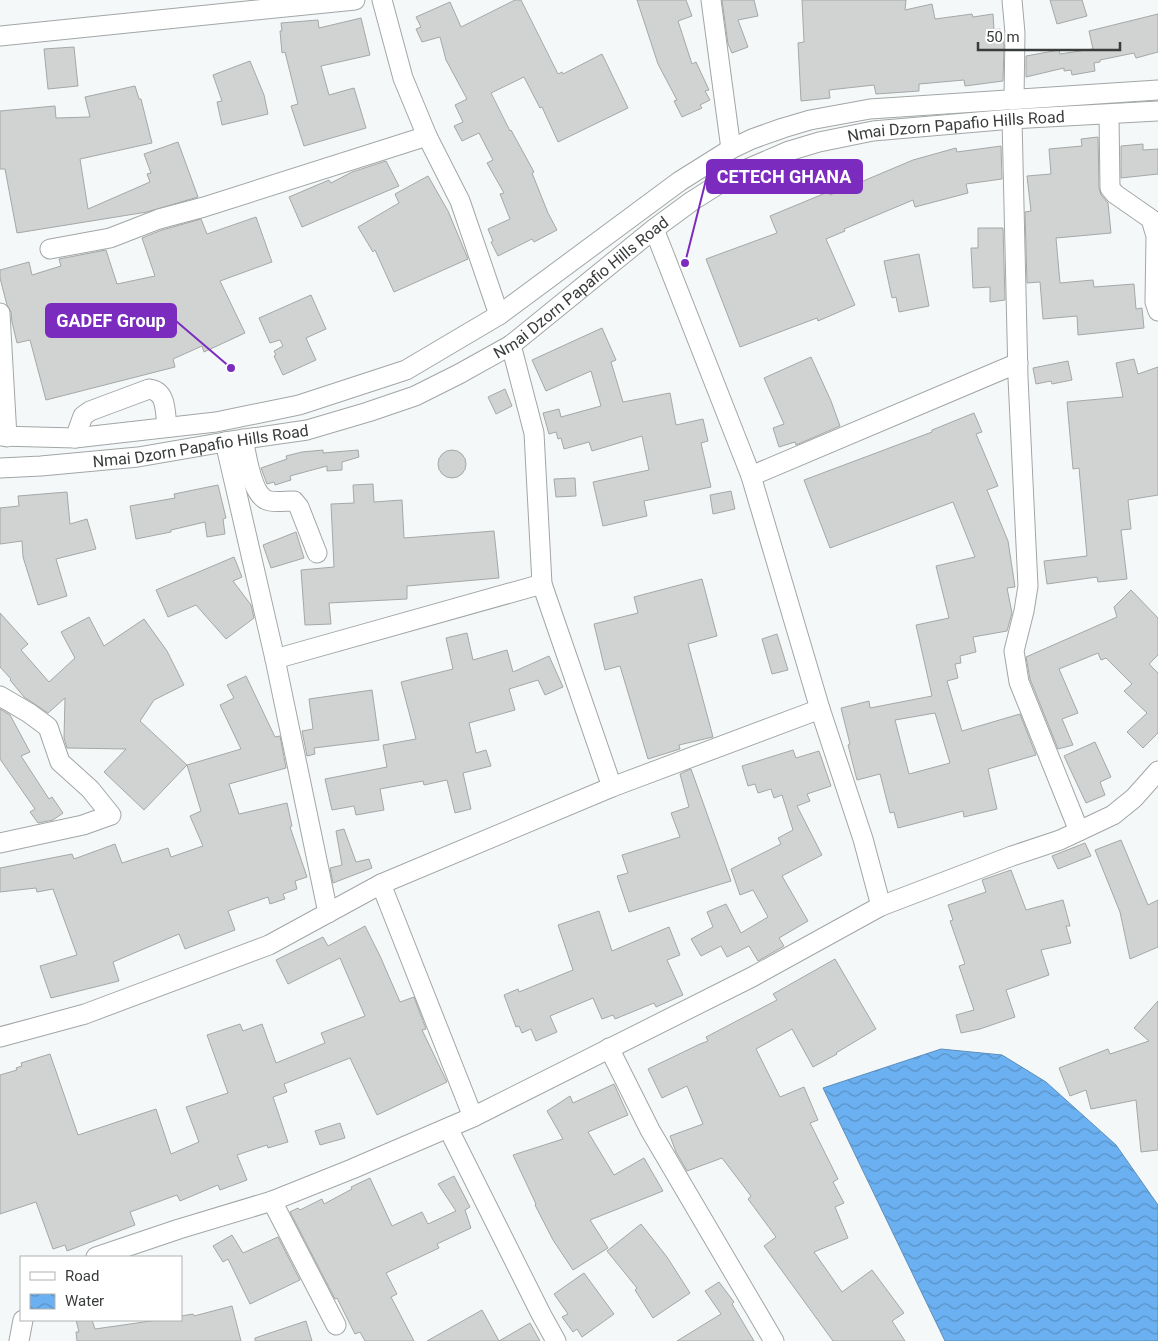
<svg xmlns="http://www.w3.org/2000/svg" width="1158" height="1341" font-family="Roboto,sans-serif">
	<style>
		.water { fill: url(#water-waves); stroke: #5c8ebb }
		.building { fill: #d0d3d2; stroke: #a5a8a7; fill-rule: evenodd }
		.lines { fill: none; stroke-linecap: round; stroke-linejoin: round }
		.minor-casing { stroke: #a2a6a6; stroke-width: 21 }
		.minor { stroke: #fff; stroke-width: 19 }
		.labels { text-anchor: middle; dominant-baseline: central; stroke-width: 4.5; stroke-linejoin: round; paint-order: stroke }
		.street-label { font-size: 16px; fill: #3a3c3c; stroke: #fff }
		.leader { fill: none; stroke: #7b2cbf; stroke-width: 2 }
		.callout-dot { fill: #7b2cbf; stroke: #fff; stroke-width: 2 }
		.callout { fill: #7b2cbf; stroke: #7b2cbf; stroke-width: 2 }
		.callout-label { font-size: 18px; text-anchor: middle; font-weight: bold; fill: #fff }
	</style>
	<defs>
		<pattern id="water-waves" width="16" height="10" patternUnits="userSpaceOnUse" patternTransform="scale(1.25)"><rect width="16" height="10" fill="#6bb1f2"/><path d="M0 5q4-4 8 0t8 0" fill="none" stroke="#5991c5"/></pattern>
	</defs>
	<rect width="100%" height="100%" fill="#f4f8f8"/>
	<polygon class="water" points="941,1049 1002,1055 1046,1082 1116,1145 1158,1205 1158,1341 945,1341 823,1088"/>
	<g class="building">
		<polygon points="515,0 521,0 558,74 562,72 563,74 602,54 628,108 558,142 542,107 540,108 524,77 491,93 510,131 511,130 534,172 532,173 548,213 557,230 534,242 532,239 498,256 491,242 493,241 488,229 510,219 500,194 504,193 487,163 493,160 479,133 462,141 454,126 463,122 455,105 467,99 446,60 440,37 422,42 416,29 421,27 416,17 450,2 461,27"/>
		<polygon points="637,0 686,0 692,16 678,21 692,64 696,62 709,90 705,91 710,100 700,105 702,108 682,117 674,101 677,100 658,64"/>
		<polygon points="722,0 754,0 758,16 738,20 748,47 732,53 728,44"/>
		<polygon points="802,0 906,0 905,10 932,4 935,19 972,14 973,17 993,14 994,30 1000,29 1004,45 1003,81 965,86 964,80 919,84 919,91 876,94 874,85 829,90 830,98 801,101 798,43 804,42"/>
		<polygon points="1050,0 1082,0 1087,16 1057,24"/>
		<polygon points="1158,14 1158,52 1136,58 1134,53 1100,60 1100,62 1094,63 1095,71 1072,75 1071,70 1064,71 1064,68 1026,77 1026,56 1059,50 1060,54 1093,49 1089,31"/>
		<polygon points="361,18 370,55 321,66 329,95 354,88 366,128 304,146 291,106 298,104 285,52 282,53 280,31 282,31 281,23 318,20 319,28"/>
		<polygon points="74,47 78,86 48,89 44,49"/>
		<polygon points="250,61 264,95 268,114 222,125 217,102 222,101 213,75"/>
		<polygon points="135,86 139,99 141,99 152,143 80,159 88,209 150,182 147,174 151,173 144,154 178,142 198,197 147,212 17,233 5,169 0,169 0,111 55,106 56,118 90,117 85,97"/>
		<polygon points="1098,137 1099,188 1101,195 1108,203 1111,233 1056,238 1060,283 1093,280 1094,287 1134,284 1136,309 1142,308 1144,328 1078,335 1077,316 1043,319 1040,282 1027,283 1025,212 1031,211 1027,176 1051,174 1049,149 1082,146 1081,139"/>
		<polygon points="1143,144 1143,150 1158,149 1158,174 1121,178 1121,146"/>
		<polygon points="1001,146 1002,179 966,184 968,193 915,207 913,200 844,229 845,231 826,239 855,305 818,321 817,318 740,347 706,259 777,233 770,216 828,192 830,195 913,160 956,148 957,152"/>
		<polygon points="386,161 399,186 302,227 289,197 329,180 331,183 352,172"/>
		<polygon points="428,176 448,211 468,259 394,292 375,250 373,252 358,227 399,203 395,194"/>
		<polygon points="256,217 272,262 220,281 245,333 204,352 202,346 173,359 175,367 46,400 30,340 17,343 12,322 11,312 7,305 0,278 0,270 29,262 32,275 61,266 59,259 106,250 117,284 155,276 142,238 162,230 201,219 207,234"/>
		<polygon points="978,228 1003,228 1005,300 990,302 990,287 973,288 971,248 978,248"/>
		<polygon points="919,254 929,306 899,312 896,297 892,298 884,261"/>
		<polygon points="311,295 326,329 306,338 316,360 283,375 274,356 276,355 274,351 283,346 280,340 270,343 259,318"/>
		<polygon points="602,328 616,360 611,362 623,402 670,393 676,425 703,419 708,441 701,443 711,487 644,501 647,516 603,526 593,482 649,470 642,436 592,451 589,442 564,449 561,438 558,439 556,432 549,434 543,413 559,409 561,417 601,406 591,371 546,391 532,360"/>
		<polygon points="811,357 831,401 840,426 796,445 795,442 779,447 773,428 784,424 764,378"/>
		<polygon points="1134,359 1138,374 1158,367 1158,495 1128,500 1131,529 1121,530 1127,579 1098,582 1097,577 1047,584 1044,561 1087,556 1079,468 1073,469 1067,402 1123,397 1116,363"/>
		<polygon points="1068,361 1072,380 1052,384 1051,381 1036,384 1033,368"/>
		<polygon points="505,389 512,406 496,414 488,397"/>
		<path d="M974,413L982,432L976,434L998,486L987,490L1008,541L1015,587L1007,588L1012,613L1007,631L973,637L976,652L960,656L961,663L955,664L958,678L947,681L962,731L1020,714L1036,755L988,769L997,809L964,817L963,811L898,828L894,812L890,813L880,774L857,780L848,745L850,744L841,708L869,701L870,708L932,696L916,625L949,618L936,566L975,557L953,502L830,548L804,480L932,432V430ZM935,713L950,763L909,774L895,720Z"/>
		<circle cx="452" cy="464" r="14"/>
		<polygon points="323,450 323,453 358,450 359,457 342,462 342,470 327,471 327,466 290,476 291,480 275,485 274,482 267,484 261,468 287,459 286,456 302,452"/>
		<polygon points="575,478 576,496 556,497 554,479"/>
		<polygon points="373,484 374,502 402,500 404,538 494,531 499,578 407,586 407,599 329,603 331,624 305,625 301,570 334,567 331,504 354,503 353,485"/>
		<polygon points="218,485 226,518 223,519 225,534 207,537 205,522 171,530 171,532 136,539 130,506 175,498 174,494"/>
		<polygon points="731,491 735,509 713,514 710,495"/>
		<polygon points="67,492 70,524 87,519 96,549 56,559 67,596 38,605 23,557 22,541 0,544 0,508 19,506 18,496"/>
		<polygon points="296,532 304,558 271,568 263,545"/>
		<polygon points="234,557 242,577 233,581 251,605 254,618 226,639 196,605 168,617 156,590"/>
		<polygon points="702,579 717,636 688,644 713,737 679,745 680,749 648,759 620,666 605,670 594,624 638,613 634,597"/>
		<polygon points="1131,590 1158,618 1158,655 1149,664 1158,673 1158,733 1143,748 1127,732 1147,713 1124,691 1132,684 1106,658 1101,660 1098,653 1059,669 1078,713 1062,719 1073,745 1058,749 1030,679 1026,657 1117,617 1114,607"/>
		<polygon points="0,613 28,644 21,650 49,682 75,658 61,632 89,617 104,646 144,619 167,651 184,685 154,700 140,721 187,765 144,810 104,772 126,749 67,748 64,738 65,698 48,713 24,697 10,680 11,679 0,667"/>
		<polygon points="467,633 473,660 507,650 513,672 549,656 563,687 545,695 538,680 509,689 515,710 469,723 476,753 486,750 491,766 463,773 471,809 455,813 447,780 424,785 423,781 380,789 384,810 356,815 354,806 332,810 325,779 387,767 383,745 416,739 401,682 453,669 446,638"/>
		<polygon points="777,634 788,670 772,674 762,639"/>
		<polygon points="246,676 275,737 280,736 286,768 229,784 239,814 287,803 292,826 290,827 307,877 295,881 297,889 283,894 285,899 270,904 268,897 228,911 235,930 185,949 179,934 113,962 119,981 51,998 40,966 77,955 53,889 37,892 36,888 0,892 0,868 72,854 74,859 115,844 122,863 168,848 171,857 203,846 190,816 201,811 187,765 241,749 220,705 234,698 227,685"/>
		<polygon points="372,690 379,740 314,748 315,754 307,756 302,731 313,729 309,699"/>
		<polygon points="0,709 10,715 30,752 21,756 49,799 52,797 63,813 53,820 38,823 30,812 35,809 0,759"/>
		<polygon points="1095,742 1111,777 1100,782 1105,795 1086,803 1064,756"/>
		<polygon points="793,750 796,758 819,751 831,786 807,794 810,801 797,806 822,855 782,876 808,921 779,938 784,946 758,961 749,946 727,957 721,946 701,956 691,939 713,927 707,912 726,904 741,933 768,917 753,890 740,895 731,869 781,844 778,838 793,830 782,795 774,798 771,789 758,793 755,784 748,786 742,766"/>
		<polygon points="691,769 731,881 629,912 617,876 628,873 622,855 680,837 671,813 689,807 680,774"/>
		<polygon points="344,829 356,862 369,859 372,868 333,883 330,868 342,865 336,831"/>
		<polygon points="1121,840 1148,905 1158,900 1158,947 1130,959 1120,912 1095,850"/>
		<polygon points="1085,843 1091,856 1058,869 1052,856"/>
		<polygon points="1011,870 1026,910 1063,900 1070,926 1066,926 1071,943 1041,950 1049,975 1006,990 1015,1017 980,1029 961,1033 956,1015 974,1010 959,966 965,964 950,921 953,920 948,905 986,892 982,880"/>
		<polygon points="599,911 612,951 669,927 680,955 667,960 683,995 656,1007 654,1003 615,1019 613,1015 602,1019 593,998 550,1016 557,1032 536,1041 531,1029 522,1033 519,1026 516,1027 504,995 518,989 519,992 573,970 558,925"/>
		<polygon points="365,926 380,956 400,1002 414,997 426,1029 422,1030 447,1082 377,1115 350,1058 284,1084 287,1092 273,1097 288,1142 268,1148 267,1145 237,1155 247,1180 220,1190 218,1185 180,1201 177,1195 130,1212 135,1225 67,1251 65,1245 53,1249 36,1202 0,1214 0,1075 17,1070 16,1068 22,1066 21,1063 50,1054 78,1135 156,1109 171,1154 199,1142 186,1107 228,1093 207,1035 240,1024 243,1031 262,1024 276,1063 325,1043 321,1033 365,1016 340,958 288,984 276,960 323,937 328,946"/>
		<polygon points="835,959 876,1029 836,1053 837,1054 813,1067 792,1029 756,1049 780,1097 804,1087 818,1120 810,1123 838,1179 833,1182 844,1203 835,1207 848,1238 814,1252 842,1292 872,1270 904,1313 892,1321 905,1341 833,1341 764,1246 776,1237 748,1199 751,1196 722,1158 687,1171 676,1152 670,1136 703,1124 687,1086 662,1098 648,1069 700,1044 708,1041 706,1037 777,1000 773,994"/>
		<polygon points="1158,1001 1158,1150 1141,1152 1136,1100 1091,1109 1086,1090 1070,1096 1059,1068 1108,1049 1110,1054 1149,1041 1134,1028"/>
		<polygon points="614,1084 628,1115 588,1132 614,1175 644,1158 663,1191 590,1220 608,1248 573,1270 553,1240 535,1205 536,1204 513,1155 563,1139 547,1111 570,1096 573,1103"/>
		<polygon points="340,1123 345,1138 320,1145 315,1131"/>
		<polygon points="454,1176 470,1207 465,1210 471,1228 437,1244 439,1248 386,1273 397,1294 391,1297 414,1341 365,1341 360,1332 355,1334 337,1298 335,1299 290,1212 298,1208 300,1210 322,1199 324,1204 352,1189 351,1187 370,1178 392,1226 422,1212 428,1224 456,1211 438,1184"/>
		<polygon points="641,1224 667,1257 690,1293 653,1318 635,1290 637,1288 607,1251"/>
		<polygon points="232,1235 243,1253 278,1237 300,1280 250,1304 228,1259 223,1262 213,1246"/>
		<polygon points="584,1273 614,1314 582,1337 577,1329 573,1332 562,1317 568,1314 554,1294"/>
		<polygon points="719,1282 734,1302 732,1304 754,1341 677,1341 721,1314 705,1291"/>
		<polygon points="232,1306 241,1341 77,1341 76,1332 79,1332 76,1320 92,1320 95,1329 158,1320 181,1320 181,1316 193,1314 194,1316"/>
		<polygon points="482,1310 499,1341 530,1323 540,1341 427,1341"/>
		<polygon points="306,1321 312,1341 255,1341 255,1338"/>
	</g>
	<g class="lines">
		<g class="minor-casing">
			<g id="minor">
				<polyline points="382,0 403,78 427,136 460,201 499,315"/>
				<polyline points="711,0 731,149"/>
				<polyline points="1012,0 1015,33 1014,99"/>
				<polyline points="0,36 355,0"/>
				<polyline points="1109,115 1110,188 1115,194 1151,219 1156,236 1155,302 1158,311"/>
				<polyline points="1012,119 1018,378 1028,586 1024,611 1014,651 1019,682 1079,831"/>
				<polyline points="654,229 751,476 820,709 863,839 881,906"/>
				<polyline points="50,249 110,238 159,219 204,207 427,136"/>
				<polyline points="0,313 7,437"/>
				<polyline points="511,345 534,433 542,584 612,787"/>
				<polyline points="0,436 75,438 216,422 299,405 406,370 499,315 680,181 731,149 752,139 783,128 810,120 870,109 1158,90"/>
				<path d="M75,438L83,416L90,411L149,389C167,391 165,412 167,427"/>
				<path d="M243,439C247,455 251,498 270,501C277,502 286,501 294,501L299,507L317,553"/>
				<polyline points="225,442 275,659 328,913"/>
				<path id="s1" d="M0,468L41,466L138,457L225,442L307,430L368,412L415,396L459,374L511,345L654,229L692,201L733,175L789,151L819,142L873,131L1012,119L1158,111"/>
				<polyline points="751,476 1018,363"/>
				<polyline points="275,659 542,584"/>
				<polyline points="0,696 29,713 48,727 60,762 90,789 111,815 83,825 0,843"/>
				<polyline points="381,884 473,1117 752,977 881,906 1012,856 1060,840 1113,815 1134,798 1158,771"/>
				<polyline points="0,1037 85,1014 269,945 381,884 612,787 820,709"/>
				<polyline points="609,1048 650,1130 774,1341"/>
				<polyline points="448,1128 541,1314 556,1341"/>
				<polyline points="272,1201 336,1325"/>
				<polyline points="96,1257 179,1229 272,1201 352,1169 473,1117"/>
				<polyline points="19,1341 23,1320"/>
			</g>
		</g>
		<use href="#minor" class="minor"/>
	</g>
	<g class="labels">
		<g class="street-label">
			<text stroke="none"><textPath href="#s1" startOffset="1042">Nmai Dzorn Papafio Hills Road</textPath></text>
			<text stroke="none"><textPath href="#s1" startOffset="622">Nmai Dzorn Papafio Hills Road</textPath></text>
			<text stroke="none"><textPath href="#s1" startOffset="202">Nmai Dzorn Papafio Hills Road</textPath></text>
		</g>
	</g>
	<path class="leader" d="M685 263L707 176M231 368L176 321"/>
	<g class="callout-dot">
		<circle cx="685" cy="263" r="5"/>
		<circle cx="231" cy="368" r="5"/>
	</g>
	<g class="callout">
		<rect x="707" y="160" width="155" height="33" rx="5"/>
		<rect x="46" y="304" width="130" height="33" rx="5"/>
	</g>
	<g class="callout-label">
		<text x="784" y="183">CETECH GHANA</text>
		<text x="111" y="327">GADEF Group</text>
	</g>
	<rect x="20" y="1256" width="162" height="65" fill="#ffffff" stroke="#b0b1b1"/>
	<rect x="30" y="1272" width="25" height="8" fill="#ffffff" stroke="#b0b1b1"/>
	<text x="65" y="1281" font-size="15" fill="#3a3c3c">Road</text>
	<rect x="30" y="1294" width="25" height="15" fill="url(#water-waves)" stroke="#b0b1b1"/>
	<text x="65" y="1306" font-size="15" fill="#3a3c3c">Water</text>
	<path d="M978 42v8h142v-8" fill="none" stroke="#3a3c3c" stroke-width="2.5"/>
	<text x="986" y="42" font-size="15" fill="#3a3c3c" stroke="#ffffff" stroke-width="4" paint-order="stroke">50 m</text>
</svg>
